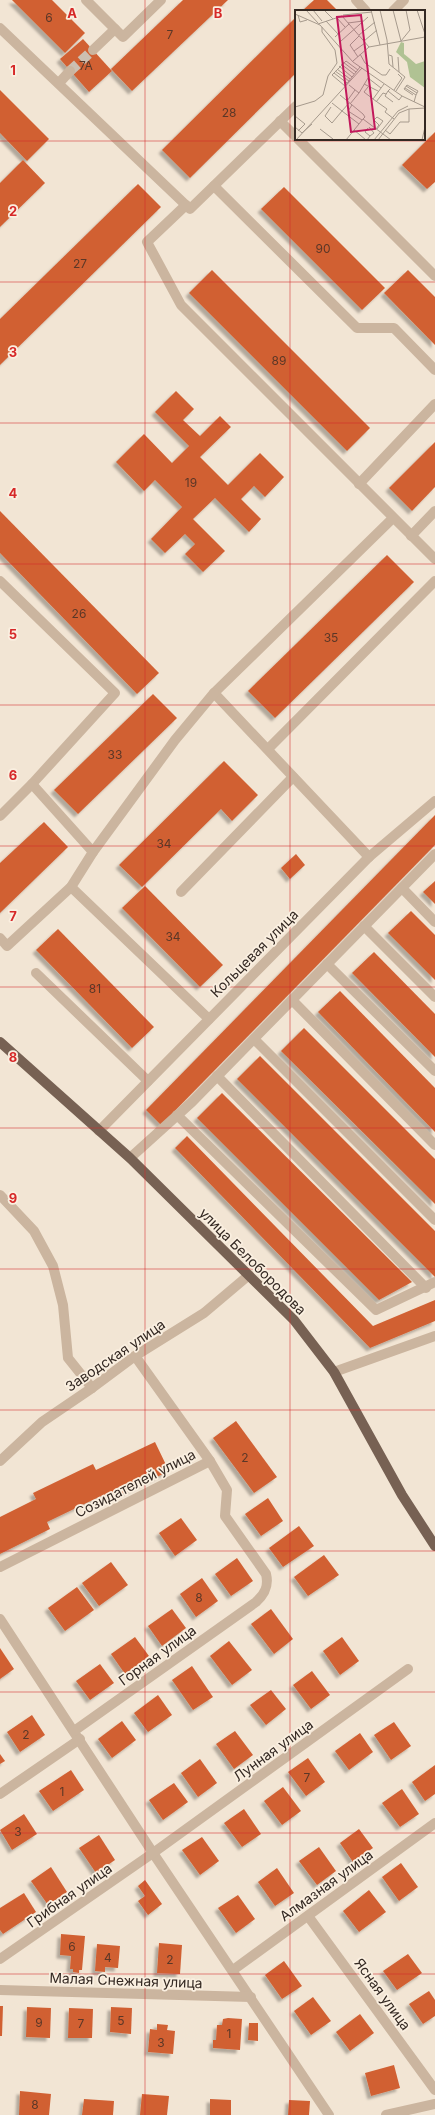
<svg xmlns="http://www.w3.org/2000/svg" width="435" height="2115" font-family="Inter,sans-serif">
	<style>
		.building { fill: #d16033; filter: url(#shadow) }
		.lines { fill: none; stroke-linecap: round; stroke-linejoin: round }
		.minor-tunnel { stroke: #ccbfb1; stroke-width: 10; stroke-dasharray: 10 5; stroke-linecap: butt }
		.minor { stroke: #cbb59f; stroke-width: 10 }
		.major { stroke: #776153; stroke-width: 10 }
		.grid { fill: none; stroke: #d62828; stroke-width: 1; stroke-opacity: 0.55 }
		.labels { text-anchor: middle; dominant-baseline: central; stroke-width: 3.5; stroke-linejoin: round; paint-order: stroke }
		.number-label { font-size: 12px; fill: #5b3727 }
		.street-label { font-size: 14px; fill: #342923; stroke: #faefe0 }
		.inset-road { fill: none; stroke: #a69a8d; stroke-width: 1 }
		.view { fill: #c2185b; fill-opacity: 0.15; stroke: #c2185b; stroke-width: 2 }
		.inset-edge { fill: none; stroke: #342923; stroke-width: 2 }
		.grid-label { font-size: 13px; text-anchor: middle; font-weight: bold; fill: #d62828; stroke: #faefe0; stroke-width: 3.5; stroke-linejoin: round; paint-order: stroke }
	</style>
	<defs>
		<filter id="shadow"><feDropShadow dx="-3.5" dy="3.5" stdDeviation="1" flood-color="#0004"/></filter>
	</defs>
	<rect width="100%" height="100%" fill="#f2e5d4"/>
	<g class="building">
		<polygon points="12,0 52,0 85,33 65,53"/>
		<polygon points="183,0 228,0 132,91 111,69"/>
		<polygon points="314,0 327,0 338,11 302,11"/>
		<polygon points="296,17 296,73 190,178 162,150"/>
		<polygon points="83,39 112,71 89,92 60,59"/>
		<polygon points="0,90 49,139 27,161 0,133"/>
		<polygon points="435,132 435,182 427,189 402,165"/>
		<polygon points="23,160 45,183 0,227 0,183"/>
		<polygon points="138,184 161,207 0,365 0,319"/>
		<polygon points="284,187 385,288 362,310 261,209"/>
		<polygon points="212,270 370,428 347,451 189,293"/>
		<polygon points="408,270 435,297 435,345 384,293"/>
		<polygon points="176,391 194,409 183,420 200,436 220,416 231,427 200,457 228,485 260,453 284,477 265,497 254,486 241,499 261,519 249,532 215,498 193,519 225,551 203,572 185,554 195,544 185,534 165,553 151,539 182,507 155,480 144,491 116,462 144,434 172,463 189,446 155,412"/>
		<polygon points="435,442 435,487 412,511 389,488"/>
		<polygon points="0,511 159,673 137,694 0,553"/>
		<polygon points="387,555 414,582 275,718 248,691"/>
		<polygon points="153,694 177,718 78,814 54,790"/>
		<polygon points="224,761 258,795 232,821 221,809 142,887 119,865"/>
		<polygon points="435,815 435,845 161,1125 146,1110"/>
		<polygon points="44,822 68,847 0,913 0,863"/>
		<polygon points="296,854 305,865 290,879 281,868"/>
		<polygon points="435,881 435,904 423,892"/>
		<polygon points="145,886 223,965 200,987 122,908"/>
		<polygon points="411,911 435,935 435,980 388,933"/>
		<polygon points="58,929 154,1027 132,1048 36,950"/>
		<polygon points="374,952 435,1014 435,1057 352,973"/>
		<polygon points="340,991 435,1088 435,1132 318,1012"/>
		<polygon points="304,1028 435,1159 435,1204 281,1051"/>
		<polygon points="260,1056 435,1231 435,1277 237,1079"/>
		<polygon points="222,1093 412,1282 379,1300 197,1118"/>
		<polygon points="187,1136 373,1326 435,1300 435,1321 370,1348 175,1148"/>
		<polygon points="236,1421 277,1477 254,1493 213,1438"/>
		<polygon points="155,1442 169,1471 106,1502 103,1495 47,1522 50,1529 0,1554 0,1517 36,1499 33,1493 93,1464 96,1470"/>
		<polygon points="268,1498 283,1521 261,1536 245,1514"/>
		<polygon points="181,1518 197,1540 175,1556 159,1533"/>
		<polygon points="299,1526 314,1546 283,1567 269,1548"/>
		<polygon points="324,1555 339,1575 308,1596 294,1577"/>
		<polygon points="237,1558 253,1581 231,1596 215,1574"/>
		<polygon points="111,1562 128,1585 99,1606 82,1583"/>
		<polygon points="202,1578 218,1601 196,1617 180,1594"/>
		<polygon points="77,1587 94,1610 65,1631 48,1608"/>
		<polygon points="172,1609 186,1628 162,1646 148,1626"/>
		<polygon points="271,1609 293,1639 274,1654 251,1624"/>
		<polygon points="135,1637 149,1656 125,1674 111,1654"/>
		<polygon points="342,1637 359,1661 340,1675 323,1651"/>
		<polygon points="229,1641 252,1670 232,1685 210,1656"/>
		<polygon points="0,1648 14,1669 0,1679"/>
		<polygon points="100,1664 114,1683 90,1700 76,1681"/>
		<polygon points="192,1666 213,1697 193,1710 172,1680"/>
		<polygon points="312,1671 330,1695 311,1709 293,1685"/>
		<polygon points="271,1690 286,1709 266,1725 250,1705"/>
		<polygon points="158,1695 172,1715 148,1732 134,1713"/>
		<polygon points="32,1715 45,1735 20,1752 7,1732"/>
		<polygon points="122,1721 136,1740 112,1758 98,1739"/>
		<polygon points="394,1722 411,1746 391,1760 374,1735"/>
		<polygon points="235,1731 253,1755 234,1769 216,1744"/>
		<polygon points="360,1733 373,1752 349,1770 335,1751"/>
		<polygon points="0,1754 5,1761 0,1764"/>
		<polygon points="308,1758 325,1782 306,1796 288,1772"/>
		<polygon points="200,1759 217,1783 198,1797 181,1773"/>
		<polygon points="435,1765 435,1794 425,1801 412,1782"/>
		<polygon points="71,1770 84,1790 53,1811 39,1791"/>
		<polygon points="174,1783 188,1802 163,1820 149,1800"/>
		<polygon points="283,1787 301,1811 282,1825 264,1801"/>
		<polygon points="402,1789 419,1814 400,1827 382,1803"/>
		<polygon points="244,1809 261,1834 242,1847 224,1823"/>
		<polygon points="24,1814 37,1834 12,1850 0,1830"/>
		<polygon points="359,1829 373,1848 353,1862 340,1843"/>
		<polygon points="99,1835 115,1860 96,1873 79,1848"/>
		<polygon points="202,1837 219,1861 200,1875 182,1850"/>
		<polygon points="319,1847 336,1871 317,1885 299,1861"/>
		<polygon points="401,1863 418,1887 399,1901 382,1877"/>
		<polygon points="51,1867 67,1892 48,1905 31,1881"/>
		<polygon points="277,1868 294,1893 275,1906 258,1882"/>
		<polygon points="145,1880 162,1904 148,1915 138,1901 145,1896 138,1886"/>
		<polygon points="369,1890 386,1912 359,1932 343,1911"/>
		<polygon points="24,1893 36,1912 3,1934 0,1930 0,1908"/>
		<polygon points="238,1895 255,1919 236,1933 218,1908"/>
		<polygon points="61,1934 85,1936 82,1970 79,1970 79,1973 73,1972 73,1969 70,1969 71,1956 60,1955"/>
		<polygon points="159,1943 182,1945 180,1974 157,1973"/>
		<polygon points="97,1944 120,1946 118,1968 105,1967 105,1972 95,1971"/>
		<polygon points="408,1954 422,1973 397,1990 383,1971"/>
		<polygon points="284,1961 302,1986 282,1999 265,1975"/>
		<polygon points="429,1991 435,2000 435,2016 423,2024 409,2004"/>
		<polygon points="313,1997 331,2021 311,2035 294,2011"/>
		<polygon points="0,2006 3,2006 2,2036 0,2036"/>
		<polygon points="27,2007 51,2008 50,2038 26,2037"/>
		<polygon points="111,2007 132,2008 131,2034 110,2032"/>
		<polygon points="69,2008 93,2009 92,2038 68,2038"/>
		<polygon points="360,2014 374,2033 350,2051 336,2032"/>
		<polygon points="228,2018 242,2019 240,2050 213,2048 213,2040 216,2040 217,2025 222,2025 223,2019"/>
		<polygon points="249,2023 258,2023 258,2041 248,2040"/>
		<polygon points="157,2024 168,2025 167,2030 175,2031 173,2054 148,2052 150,2029 157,2030"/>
		<polygon points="394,2065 400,2088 371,2096 365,2073"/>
		<polygon points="20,2091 51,2094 49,2115 19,2115"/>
		<polygon points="142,2094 169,2096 167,2115 140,2115"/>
		<polygon points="84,2099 114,2101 113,2115 82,2115"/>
		<polygon points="210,2099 231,2100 231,2115 210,2115"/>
		<polygon points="289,2100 310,2101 309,2115 288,2115"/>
	</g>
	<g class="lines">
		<polyline class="minor-tunnel" points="70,71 93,50"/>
		<g class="minor">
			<polyline points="86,0 115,29 93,50"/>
			<polyline points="356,0 366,11"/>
			<polyline points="393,11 404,0"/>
			<polyline points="0,28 190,209 296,106"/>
			<polyline points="115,29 123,37 161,0"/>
			<polyline points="59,83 70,71"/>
			<polyline points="280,121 296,137"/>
			<polyline points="298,139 435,276"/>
			<polyline points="214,186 357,328 394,328 435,370"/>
			<polyline points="186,205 147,242 181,305 435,559"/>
			<polyline points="359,484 435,404"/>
			<polyline points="411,536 435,511"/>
			<polyline points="0,581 115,693 32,784"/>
			<polyline points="268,749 435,581"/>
			<polyline points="0,816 32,784 93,852"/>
			<polyline points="369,857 214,693 393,518"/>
			<polyline points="71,887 209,1019"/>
			<polyline points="402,888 435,922"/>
			<polyline points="181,892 293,777"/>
			<polyline points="364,926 435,997"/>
			<polyline points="0,938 7,946 71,887 93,852 175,740 214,693"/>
			<polyline points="327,964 435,1071"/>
			<polyline points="36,973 148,1081"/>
			<polyline points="292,1000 435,1145"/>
			<polyline points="254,1039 435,1220"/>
			<polyline points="217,1076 426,1288"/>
			<polyline points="177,1115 376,1310 435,1282"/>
			<polyline points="99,1131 369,857 435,801"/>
			<polyline points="130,1158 192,1102 435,854"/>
			<polyline points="0,1195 34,1231 53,1266 63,1305 68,1358 92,1388"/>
			<polyline points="334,1372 435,1336"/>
			<polyline points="0,1461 42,1422 92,1388 135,1356 204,1313 249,1275"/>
			<polyline points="0,1567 210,1461"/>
			<polyline points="0,1619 153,1853 329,2115"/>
			<path d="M74,1731L256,1602C265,1594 269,1586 266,1574L225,1516L227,1490L210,1461L135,1356"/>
			<polyline points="0,1794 80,1739"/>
			<polyline points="308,1916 435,2090"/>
			<polyline points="0,1959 153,1853 408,1669"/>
			<polyline points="233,1970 435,1823"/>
			<polyline points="0,1990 251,1997"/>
			<polyline points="386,2115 435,2104"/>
		</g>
		<polyline class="major" points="0,1042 130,1158 294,1320 334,1372 402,1495 435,1546"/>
	</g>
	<path class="grid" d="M145,0V2115M290,0V2115M0,141H435M0,282H435M0,423H435M0,564H435M0,705H435M0,846H435M0,987H435M0,1128H435M0,1269H435M0,1410H435M0,1551H435M0,1692H435M0,1833H435M0,1974H435"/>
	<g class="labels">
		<g class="number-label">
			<text x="49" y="17">6</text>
			<text x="170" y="34">7</text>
			<text x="86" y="65">7А</text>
			<text x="229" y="112">28</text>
			<text x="323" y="248">90</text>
			<text x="80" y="263">27</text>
			<text x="279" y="360">89</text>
			<text x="191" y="482">19</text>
			<text x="79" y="613">26</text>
			<text x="331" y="637">35</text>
			<text x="115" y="754">33</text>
			<text x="164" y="843">34</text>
			<text x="173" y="936">34</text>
			<text x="95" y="988">81</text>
			<text x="245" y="1457">2</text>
			<text x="199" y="1597">8</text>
			<text x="26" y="1734">2</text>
			<text x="307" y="1777">7</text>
			<text x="62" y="1791">1</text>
			<text x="18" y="1831">3</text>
			<text x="72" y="1946">6</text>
			<text x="108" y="1957">4</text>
			<text x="170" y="1959">2</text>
			<text x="121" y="2020">5</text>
			<text x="39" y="2022">9</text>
			<text x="81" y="2023">7</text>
			<text x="229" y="2033">1</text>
			<text x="161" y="2042">3</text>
			<text x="35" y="2104">8</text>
		</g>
		<g class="street-label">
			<text transform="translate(254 953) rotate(-45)">Кольцевая улица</text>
			<text transform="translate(253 1261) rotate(45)">улица Белобородова</text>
			<text transform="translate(115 1355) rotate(-34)">Заводская улица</text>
			<text transform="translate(135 1483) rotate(-27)">Созидателей улица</text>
			<text transform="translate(157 1655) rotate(-36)">Горная улица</text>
			<text transform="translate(273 1750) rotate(-36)">Лунная улица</text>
			<text transform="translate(326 1885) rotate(-36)">Алмазная улица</text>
			<text transform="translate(69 1895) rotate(-35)">Грибная улица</text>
			<text transform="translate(126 1980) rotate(2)">Малая Снежная улица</text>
			<text transform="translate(383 1994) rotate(54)">Ясная улица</text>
		</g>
	</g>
	<g transform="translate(295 10)">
		<rect width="130" height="130" fill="#f2e5d4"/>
		<path d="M106,32L109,33V44L114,48L121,54L130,51V78L115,67L112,52L101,42Z" fill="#b0c293"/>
		<path class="inset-road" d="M11,0L23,13M18,0L27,11M29,0L38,9M76,0L85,35M85,0L92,30L94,54L110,67L101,81M98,0L106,31L115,20L111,0M122,0L130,24M0,4L25,15L58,52L107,86L130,97M3,5L5,12L12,10M48,5L77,2M47,6L74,37M42,8L50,17M31,11L43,24M53,13L68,11M23,14L47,6M64,25L80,12M40,27L54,14M46,31L73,7M69,31L82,20M59,41L70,33M65,44L70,53L87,65H91L95,59M94,45L97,46L98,57M63,47L55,35L64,26M103,47L104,62M58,51L74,37L130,27M48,52L61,62M46,54L59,64M44,56L57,67M42,59L55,69M63,60L51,51L37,65L50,76L65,57M40,61L54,71M39,63L52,73M69,74L83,81M89,74L78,89L92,99L90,102L99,109M54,75L64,83L55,94M111,76L122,83M73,77L69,82L78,89M110,78L121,85L119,92M95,79L93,81L104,90L107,86M99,80L107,68L103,64M93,81L90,86L98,92M64,83L73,68L86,78M45,85L68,104L70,107L68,109M118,85L109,79L112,75L123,81L121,85M52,91L60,80M81,92L88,83L91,84M37,93L47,101L54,93M57,95L53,101L67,110M0,97L20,91L28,85L33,66L42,53L40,40L27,22V17M36,97L30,106L37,113L47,101L64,114M114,99L130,98M0,106L10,114L3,121M0,117L7,123L17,114M74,117L79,123L75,126M25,119L38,129M81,119L84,115L79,110L82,107L88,111L82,119M59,120L71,130M1,130L67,58M51,130L68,109L96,130M72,130L75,126L70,122L73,118M79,130L103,101L113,96M83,130L101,107L104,103L114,99V112H105L95,124L90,120M127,130L130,117"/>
		<path class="view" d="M66,5L80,119L56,122L42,7Z"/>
		<rect width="130" height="130" class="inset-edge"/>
	</g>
	<g class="grid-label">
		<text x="72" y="18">A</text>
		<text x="218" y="18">B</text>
		<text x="13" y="75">1</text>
		<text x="13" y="216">2</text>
		<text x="13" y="357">3</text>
		<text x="13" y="498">4</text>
		<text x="13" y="639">5</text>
		<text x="13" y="780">6</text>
		<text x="13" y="921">7</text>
		<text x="13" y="1062">8</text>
		<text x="13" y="1203">9</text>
	</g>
</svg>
